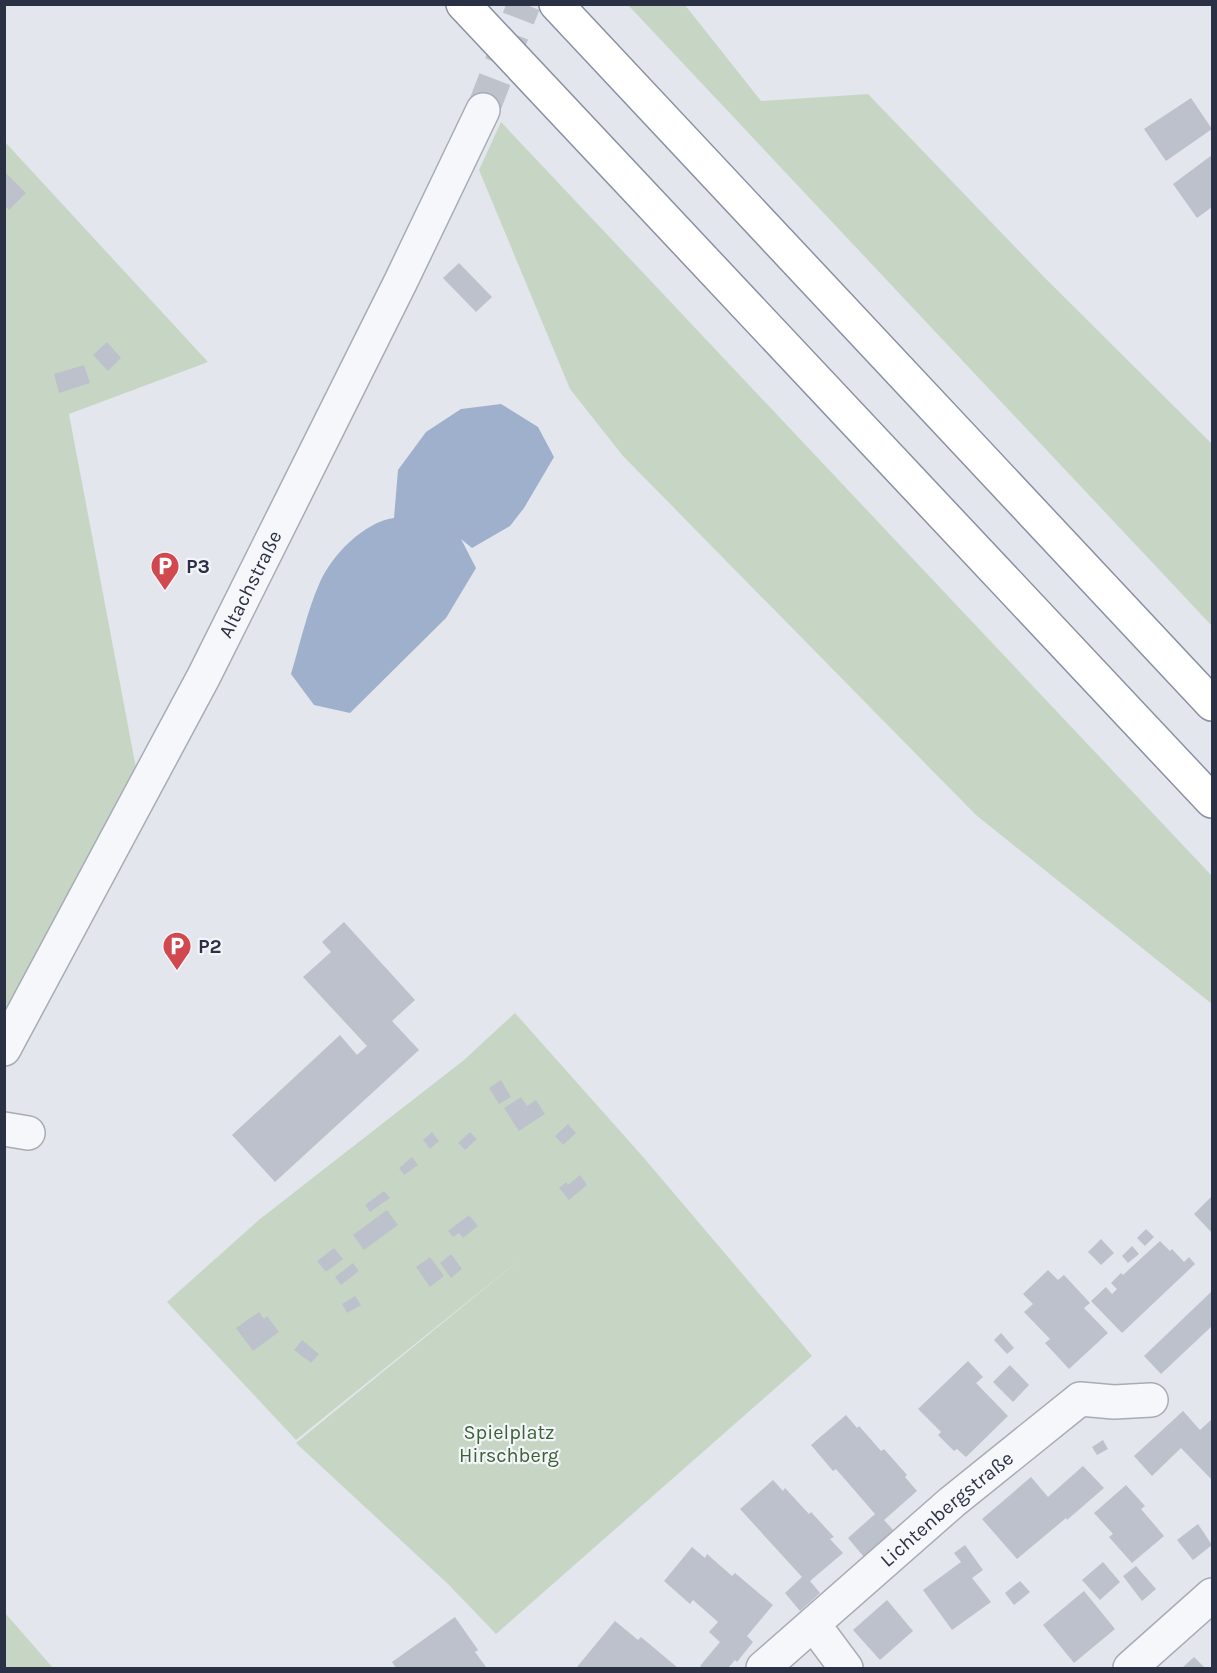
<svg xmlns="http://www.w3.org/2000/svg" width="1217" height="1673" font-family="Karla,sans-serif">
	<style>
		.green { fill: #c7d6c4 }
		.water { fill: #9eb0cc }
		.building { fill: #bdc1cc }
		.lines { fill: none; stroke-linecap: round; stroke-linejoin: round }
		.minor-tunnel { stroke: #bec2ca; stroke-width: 33; stroke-dasharray: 33 16; stroke-linecap: butt }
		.minor-casing { stroke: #a8acb6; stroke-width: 36 }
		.highway-casing { stroke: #8a91a3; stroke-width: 36 }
		.minor { stroke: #f6f7fa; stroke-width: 33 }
		.highway { stroke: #fff; stroke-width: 33 }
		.labels { text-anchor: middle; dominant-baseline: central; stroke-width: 4.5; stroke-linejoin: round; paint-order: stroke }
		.poi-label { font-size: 20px; font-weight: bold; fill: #2b3144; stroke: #f3f5f9; text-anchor: start }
		.street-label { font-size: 20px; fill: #2b3144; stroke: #f3f5f9 }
		.park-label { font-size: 20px; fill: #3b6138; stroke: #f3f5f9 }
	</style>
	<rect width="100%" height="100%" fill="#e3e6ec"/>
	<g class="green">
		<polygon points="628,5 685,5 761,101 868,94 1044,277 1212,444 1212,626"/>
		<polygon points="501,122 1212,876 1212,1004 976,815 623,456 570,389 479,170"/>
		<polygon points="5,142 208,362 69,414 136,768 33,968 5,1008"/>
		<polygon points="515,1013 644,1158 812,1356 496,1634 448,1584 296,1443 523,1257 296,1440 167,1302 260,1219 464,1060"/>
		<polygon points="5,1613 53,1668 5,1668"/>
	</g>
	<path class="water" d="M501,404L538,427L554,457L524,508L510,526L472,548L461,539L476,568L446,618L350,713L314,705L291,674C300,644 307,611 320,582C332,555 364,522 394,518L398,470L426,432L461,409Z"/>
	<g class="building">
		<polygon points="1191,98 1212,129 1166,161 1144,129"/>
		<polygon points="1212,155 1212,207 1197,218 1173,184"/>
		<polygon points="4,171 26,193 9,210 4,205"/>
		<polygon points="459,263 492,297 476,312 443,278"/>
		<polygon points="107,342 121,358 108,371 93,355"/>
		<polygon points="84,365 90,383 59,393 54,374"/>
		<polygon points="344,922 415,1000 392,1021 419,1050 275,1182 232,1135 340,1035 357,1055 367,1046 303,977 331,952 322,942"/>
		<polygon points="501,1080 511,1097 499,1104 489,1088"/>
		<polygon points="521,1097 527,1106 536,1100 545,1114 519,1131 504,1108"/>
		<polygon points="568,1124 576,1133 563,1145 555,1136"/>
		<polygon points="432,1132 439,1141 430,1149 423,1140"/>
		<polygon points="470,1132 477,1139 465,1150 458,1143"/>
		<polygon points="412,1157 418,1165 404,1175 399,1168"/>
		<polygon points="580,1175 587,1185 569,1200 559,1188 566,1182 568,1185"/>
		<polygon points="384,1191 390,1198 370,1212 365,1205"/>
		<polygon points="1212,1196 1212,1233 1194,1214"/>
		<polygon points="387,1210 398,1225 364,1250 353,1235"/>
		<polygon points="469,1215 478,1226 463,1238 459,1233 453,1237 448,1231"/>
		<polygon points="1146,1229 1154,1237 1145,1246 1137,1238"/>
		<polygon points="1101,1239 1114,1253 1101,1265 1088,1252"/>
		<polygon points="1160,1241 1170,1251 1172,1249 1184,1262 1189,1257 1195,1264 1122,1333 1091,1301 1106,1287 1112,1294 1117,1289 1111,1283 1121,1273 1123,1275"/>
		<polygon points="1132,1246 1139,1254 1128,1263 1122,1256"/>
		<polygon points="334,1248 343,1259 326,1272 317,1261"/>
		<polygon points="451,1254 462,1269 451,1278 440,1263"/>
		<polygon points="430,1257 444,1276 430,1287 416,1267"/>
		<polygon points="353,1263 359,1271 341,1285 335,1277"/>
		<polygon points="1048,1270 1058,1280 1064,1275 1090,1303 1084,1308 1108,1333 1069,1369 1045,1343 1050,1339 1024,1312 1033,1304 1023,1294"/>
		<polygon points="1211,1292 1212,1326 1161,1374 1144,1356"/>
		<polygon points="355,1296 361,1305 347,1313 342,1304"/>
		<polygon points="259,1312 264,1319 267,1316 279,1332 253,1351 236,1328"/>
		<polygon points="1001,1333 1014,1348 1007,1354 994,1340"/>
		<polygon points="302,1340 319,1354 311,1363 294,1350"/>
		<polygon points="968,1361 983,1377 976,1383 1008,1416 966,1457 957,1449 954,1451 938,1435 941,1432 918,1409"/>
		<polygon points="1010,1365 1029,1385 1013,1402 993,1382"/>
		<polygon points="1183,1411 1200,1430 1212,1419 1212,1480 1181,1448 1152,1476 1134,1456"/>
		<polygon points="846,1415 857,1428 859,1426 881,1451 884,1449 907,1475 905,1477 917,1491 884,1520 894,1531 864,1557 848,1538 875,1514 836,1469 833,1471 811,1445"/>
		<polygon points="1103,1440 1108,1449 1097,1455 1092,1447"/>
		<polygon points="1083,1466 1104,1488 1067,1520 1066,1518 1017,1559 982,1519 1031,1477 1048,1497"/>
		<polygon points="773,1480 783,1491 785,1488 809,1514 811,1512 834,1537 830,1539 843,1553 810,1581 820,1593 800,1611 785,1593 802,1577 740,1509"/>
		<polygon points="1126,1485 1145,1506 1141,1509 1164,1536 1132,1563 1109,1537 1113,1534 1094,1513"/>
		<polygon points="1198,1524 1212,1545 1193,1560 1177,1540"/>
		<polygon points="965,1545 983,1570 972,1578 991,1602 952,1630 923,1590 961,1562 954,1553"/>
		<polygon points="692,1547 705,1558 707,1554 732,1576 735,1573 773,1605 747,1636 753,1642 737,1662 735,1660 728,1668 702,1668 700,1666 720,1642 709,1632 718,1622 693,1600 690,1604 664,1581"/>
		<polygon points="1103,1562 1120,1582 1100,1600 1082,1580"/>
		<polygon points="1136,1566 1156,1589 1142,1601 1123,1576"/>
		<polygon points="1020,1581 1030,1592 1014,1605 1005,1593"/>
		<polygon points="1084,1591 1115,1629 1074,1663 1043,1625"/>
		<polygon points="887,1600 913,1631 880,1660 853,1630"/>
		<polygon points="455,1617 478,1650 475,1652 486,1667 396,1668 392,1662"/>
		<polygon points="615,1621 638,1640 641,1637 678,1668 579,1668 577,1667"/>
		<polygon points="1194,1657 1205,1668 1182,1668"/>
	</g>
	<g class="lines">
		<polyline class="minor-tunnel" points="483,110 524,4"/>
		<g class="minor-casing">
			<g id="minor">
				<path id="s1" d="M4,1049L204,676L401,281L483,110"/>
				<polyline points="4,1129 28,1133"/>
				<polyline points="814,1625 846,1668"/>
				<path id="s2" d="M763,1668L952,1502L1080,1399L1114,1402L1151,1400"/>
				<polyline points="1130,1668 1212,1595"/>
			</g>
		</g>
		<g class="highway-casing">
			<g id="highway">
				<polyline points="463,4 1212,801"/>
				<polyline points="556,4 1212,704"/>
			</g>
		</g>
		<use href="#minor" class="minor"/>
		<use href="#highway" class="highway"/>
	</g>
	<defs>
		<g id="parking-pin" transform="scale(1.5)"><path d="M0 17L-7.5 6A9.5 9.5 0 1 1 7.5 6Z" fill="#d1484e" stroke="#f3f5f9"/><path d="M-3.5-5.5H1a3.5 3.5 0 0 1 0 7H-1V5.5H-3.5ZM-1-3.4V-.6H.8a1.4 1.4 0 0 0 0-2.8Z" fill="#fff"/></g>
	</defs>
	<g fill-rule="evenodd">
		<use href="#parking-pin" x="165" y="566"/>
		<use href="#parking-pin" x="177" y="946"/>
	</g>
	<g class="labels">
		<g class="poi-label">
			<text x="186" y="566">P3</text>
			<text x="198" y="946">P2</text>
		</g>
		<g class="street-label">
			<text stroke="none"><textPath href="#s1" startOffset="526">Altachstraße</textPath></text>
			<text stroke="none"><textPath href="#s2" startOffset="243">Lichtenbergstraße</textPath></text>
		</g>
		<g class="park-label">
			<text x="509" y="1432">Spielplatz<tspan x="509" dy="23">Hirschberg</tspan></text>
		</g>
	</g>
	<rect width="1217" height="1673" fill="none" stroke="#2b3144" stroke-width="12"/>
</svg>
